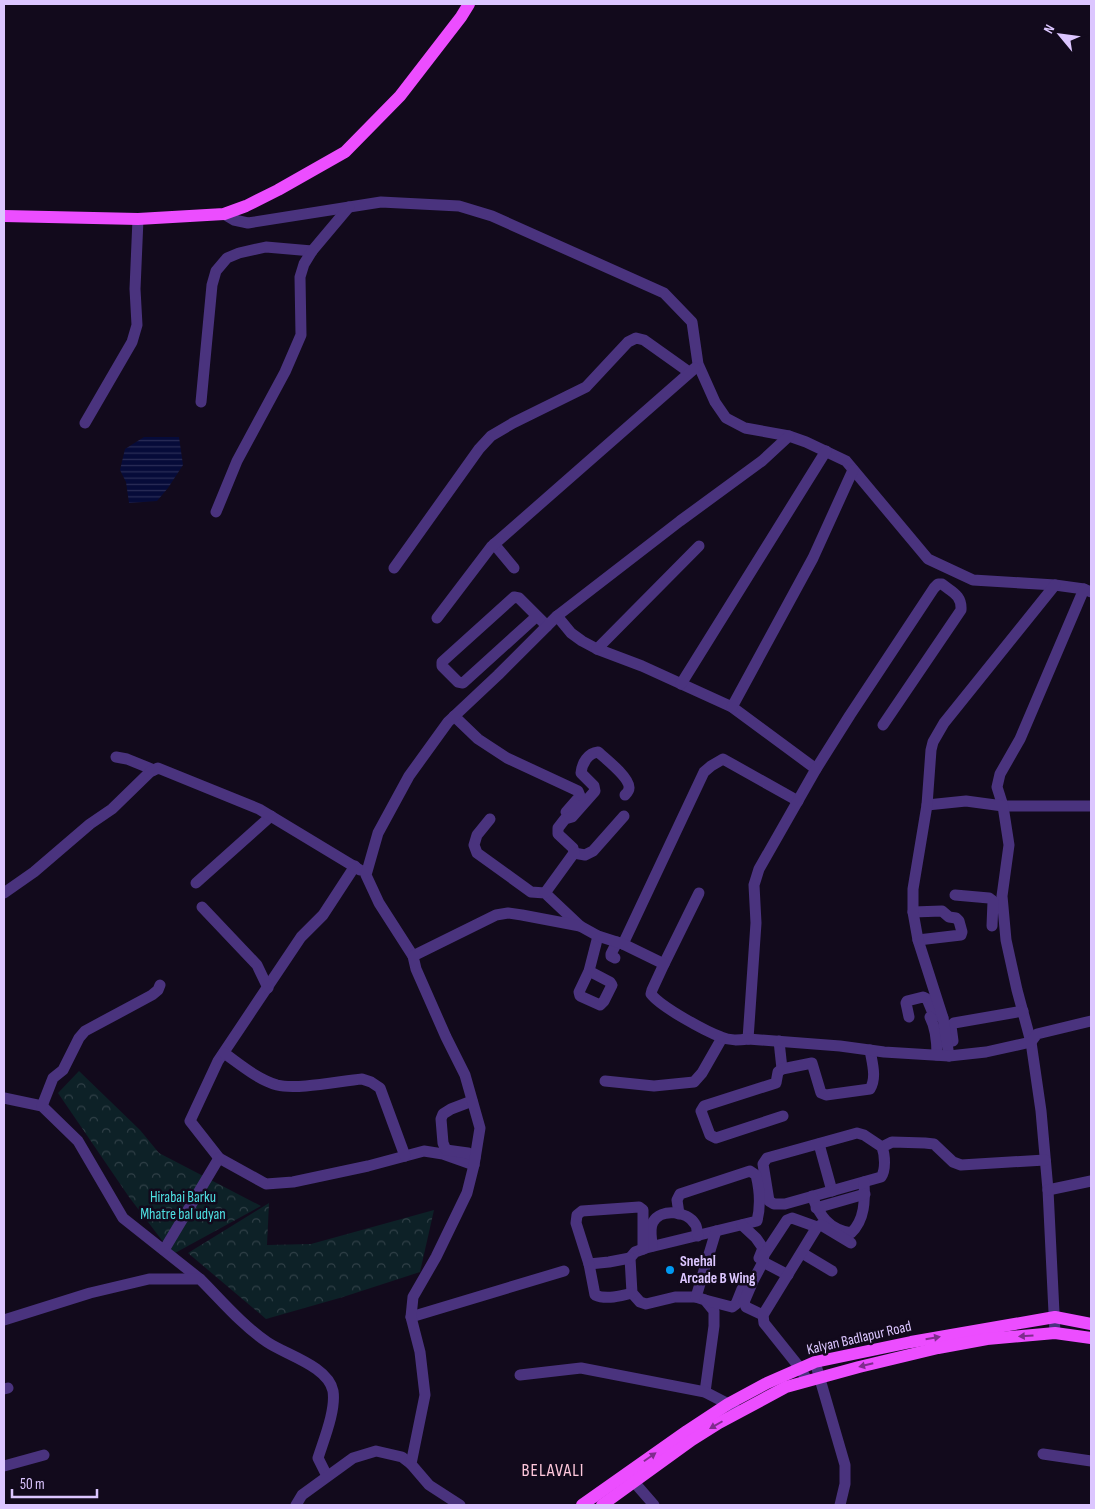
<svg xmlns="http://www.w3.org/2000/svg" width="1095" height="1509" font-family="'Sofia Sans Condensed',sans-serif">
	<style>
		.park { fill: url(#park-crowns) }
		.water { fill: url(#water-rules) }
		.lines { fill: none; stroke-linecap: round; stroke-linejoin: round }
		.minor { stroke: #4a337e; stroke-width: 11 }
		.major { stroke: #ec4dff; stroke-width: 12 }
		.oneway { fill: #7f2c8e }
		.poi-dot { fill: #0099f1; stroke: #120a1c; stroke-width: 2 }
		.labels { text-anchor: middle; dominant-baseline: central; stroke-width: 5; stroke-linejoin: round; paint-order: stroke }
		.park-label { font-size: 15px; fill: #4ee1e3; stroke: #120a1c }
		.poi-label { font-size: 15px; font-weight: bold; fill: #dcc6ff; stroke: #120a1c; text-anchor: start }
		.street-label { font-size: 15px; fill: #dcc6ff; stroke: #120a1c }
		.quarter-label { font-size: 18px; letter-spacing: 1px; fill: #ffc8dc; stroke: #120a1c }
	</style>
	<defs>
		<pattern id="park-crowns" width="20" height="18" patternUnits="userSpaceOnUse" patternTransform="scale(1.25)"><rect width="20" height="18" fill="#0d2127"/><path d="M2 6a3 3 0 1 1 6 0M12 15a3 3 0 1 1 6 0" fill="none" stroke="#304047"/></pattern>
		<pattern id="water-rules" width="6" height="5" patternUnits="userSpaceOnUse" patternTransform="scale(1.25)"><rect width="6" height="5" fill="#060b39"/><path d="M0 2.5h6" fill="none" stroke="#2a2d57"/></pattern>
	</defs>
	<rect width="100%" height="100%" fill="#120a1c"/>
	<g class="park">
		<polygon points="79,1071 140,1130 159,1153 261,1206 175,1253 164,1243 129,1197 58,1093"/>
		<polygon points="269,1203 267,1245 311,1244 434,1210 420,1272 343,1297 266,1319 188,1253"/>
	</g>
	<polygon class="water" points="144,437 179,437 183,465 168,488 157,501 129,503 126,482 120,470 125,449"/>
	<g class="lines">
		<g class="minor">
			<polyline points="224,214 234,220 248,223 381,202 459,206 492,216 664,293 692,322 698,364 715,402 726,418 745,428 789,436 806,442 846,461 928,559 973,580 1055,585 1084,589 1091,592"/>
			<polyline points="201,402 212,285 216,271 227,258 239,253 266,247 312,251"/>
			<polyline points="85,423 132,342 137,325 135,289 138,219"/>
			<polyline points="216,512 237,461 285,372 301,335 300,277 304,264 312,251 349,207"/>
			<polyline points="494,544 514,568"/>
			<polyline points="394,568 479,449 491,436 513,423 586,387 628,342 636,338 644,340 689,372"/>
			<polyline points="1084,589 1020,739 1000,774 997,787 1003,806 1091,806"/>
			<polyline points="537,616 463,683 458,682 442,666 442,662 514,597 519,598 547,626"/>
			<polyline points="557,616 571,633 582,641 597,649 642,666 732,707 816,769"/>
			<polyline points="437,618 491,547 695,368"/>
			<polyline points="597,649 699,546"/>
			<polyline points="681,684 826,451"/>
			<polyline points="732,707 813,558 853,470"/>
			<polyline points="454,716 478,739 507,758 578,791 580,796 566,812"/>
			<polyline points="116,757 127,759 154,770"/>
			<polyline points="927,805 966,801 1003,806 1009,845 1002,896 1006,940 1017,990 1031,1042 1041,1111 1048,1190 1055,1333"/>
			<polyline points="490,819 477,835 474,845 477,853 531,892 545,893 580,926"/>
			<polyline points="574,853 585,855 593,851 624,816"/>
			<polyline points="355,866 323,915 301,937 218,1061 190,1121 219,1158 266,1184 293,1182 368,1166 424,1151 443,1154 474,1165"/>
			<polyline points="196,883 271,816"/>
			<polyline points="4,893 34,872 90,824 112,809 150,772 158,768 259,809 360,870"/>
			<path d="M545,893L574,853L573,848L558,834V828L565,819L572,817L595,791L594,786L581,773C582,763 588,753 598,752C606,759 630,778 629,788C629,791 627,793 625,795"/>
			<polyline points="955,895 989,898 993,901 992,926"/>
			<polyline points="202,907 257,965 268,988"/>
			<polyline points="913,912 942,911 949,917 956,918 959,921 962,932 961,935 918,940"/>
			<polyline points="623,944 704,772 711,766 723,759 798,801"/>
			<polyline points="413,956 379,903 366,875 378,833 409,776 448,722 498,675 557,616 680,521 762,461 789,436"/>
			<polyline points="615,958 611,956 611,954 617,942"/>
			<polyline points="664,964 699,893"/>
			<polyline points="589,971 579,992 580,996 600,1005 604,1001 612,985 610,982 589,971 598,936"/>
			<polyline points="909,1017 906,1003 907,1001 923,997 927,999 932,1011 943,1018"/>
			<path d="M930,1017C936,1028 937,1042 937,1055"/>
			<path d="M748,1039L756,923L754,885L759,869L816,769L850,715L934,588L938,584H942C952,592 962,595 961,610L883,725"/>
			<polyline points="779,1041 782,1069"/>
			<polyline points="953,1041 951,1026 954,1023 1023,1011"/>
			<path d="M224,1053C241,1065 257,1079 277,1085C297,1090 340,1081 362,1079L371,1082L380,1088L405,1156"/>
			<polyline points="949,1056 943,1018 918,940 913,912 913,889 927,805 931,750 933,742 944,723 1055,585"/>
			<polyline points="605,1081 654,1086 694,1082 702,1073 722,1038"/>
			<polyline points="4,1098 42,1106 78,1141 123,1218 200,1279"/>
			<polyline points="472,1101 451,1109 443,1114 441,1119 443,1143 446,1150 468,1153 475,1158"/>
			<polyline points="42,1106 53,1078 63,1070 79,1038 85,1031 152,995 158,990 160,985"/>
			<path d="M783,1116L716,1138L710,1135L701,1111L704,1106L776,1083L778,1072L782,1069L812,1063L821,1093L826,1095L870,1089C877,1078 872,1062 870,1050"/>
			<polyline points="819,1144 832,1191"/>
			<path d="M882,1147L864,1135L857,1133L767,1158L763,1164L769,1201L774,1204H785L881,1177C886,1170 885,1155 882,1147L892,1142L925,1143L934,1144L953,1162L961,1165L1045,1160"/>
			<polyline points="1048,1190 1091,1181"/>
			<path d="M812,1196C820,1216 828,1229 851,1233C865,1220 865,1200 864,1182"/>
			<polyline points="816,1208 865,1194"/>
			<path d="M679,1214L677,1200L680,1194L750,1171L756,1175C760,1191 761,1205 757,1221L646,1248L635,1252L630,1258L632,1293L640,1302L646,1304L675,1297H696L705,1300L714,1311V1326L705,1392"/>
			<polyline points="742,1225 756,1238 763,1248 759,1258"/>
			<path d="M652,1246C652,1239 649,1229 653,1222C661,1208 687,1211 695,1224C697,1226 697,1232 698,1236"/>
			<polyline points="164,1250 219,1158"/>
			<polyline points="802,1253 832,1271"/>
			<polyline points="630,1258 609,1262 589,1264 576,1223 577,1215 582,1211 639,1207 643,1210 643,1249"/>
			<polyline points="763,1262 788,1275"/>
			<path d="M589,1264L595,1295C606,1300 621,1296 632,1293"/>
			<polyline points="696,1297 716,1231"/>
			<polyline points="705,1300 732,1307 736,1304 742,1289"/>
			<polyline points="763,1315 746,1307 744,1302 753,1281 763,1262 764,1255 787,1220 792,1218 817,1227"/>
			<polyline points="411,1317 564,1271"/>
			<path d="M4,1320L90,1293L149,1279H200C221,1300 242,1325 267,1342C286,1355 328,1366 333,1391C336,1410 324,1439 318,1458L327,1476"/>
			<polyline points="815,1362 845,1465 845,1484 840,1505"/>
			<polyline points="520,1375 581,1368 705,1392 734,1407"/>
			<polyline points="807,1380 800,1368 764,1323 763,1315 817,1227 821,1225 851,1243"/>
			<polyline points="4,1389 8,1388"/>
			<polyline points="1043,1454 1091,1461"/>
			<polyline points="4,1466 44,1455"/>
			<polyline points="626,1478 634,1482 654,1505"/>
			<polyline points="296,1505 302,1495 353,1458 376,1451 402,1457 411,1464"/>
			<path d="M460,1505L429,1485L411,1464L425,1395L420,1352L411,1317L413,1297L436,1257L467,1193L474,1165L480,1128L465,1075L446,1037L416,969L413,956L496,915L508,913L522,915L580,926L598,936L623,944L664,964L652,990L651,994C661,1007 705,1031 721,1037C730,1041 739,1040 748,1039L840,1046L884,1052L949,1056L986,1052L1031,1042L1037,1034L1091,1021"/>
		</g>
		<g class="major">
			<polyline points="4,216 138,219 224,214 246,206 278,190 345,152 400,96 461,17 469,4"/>
			<polyline points="582,1505 687,1431 728,1404 767,1383 815,1362 911,1342 1055,1317 1091,1324"/>
			<polyline points="602,1505 692,1440 719,1423 786,1387 859,1367 938,1348 987,1339 1055,1333 1091,1338"/>
		</g>
	</g>
	<defs><path id="oneway-solid" d="M-6-.8H1V-3.2L6.5 0L1 3.2V.8H-6Z" transform="scale(1.25)"/></defs>
	<g class="oneway">
		<use href="#oneway-solid" transform="translate(1026 1336) rotate(176)"/>
		<use href="#oneway-solid" transform="translate(933 1338) rotate(-10)"/>
		<use href="#oneway-solid" transform="translate(866 1365) rotate(166)"/>
		<use href="#oneway-solid" transform="translate(716 1425) rotate(150)"/>
		<use href="#oneway-solid" transform="translate(650 1457) rotate(-35)"/>
	</g>
	<circle class="poi-dot" cx="670" cy="1270" r="5"/>
	<g class="labels">
		<g class="park-label">
			<text x="183" y="1197">Hirabai Barku<tspan x="183" dy="17">Mhatre bal udyan</tspan></text>
		</g>
		<g class="poi-label">
			<text x="680" y="1261">Snehal<tspan x="680" dy="17">Arcade B Wing</tspan></text>
		</g>
		<g class="street-label">
			<text transform="translate(859 1338) rotate(-13)">Kalyan Badlapur Road</text>
		</g>
		<g class="quarter-label">
			<text x="553" y="1470">BELAVALI</text>
		</g>
	</g>
	<rect width="1095" height="1509" fill="none" stroke="#dcc6ff" stroke-width="10"/>
	<g transform="translate(1060 35) rotate(299)" stroke="#120a1c" stroke-width="4" paint-order="stroke">
	<path d="M0-4L9 19L0 12L-9 19Z" fill="#dcc6ff"/>
	<text y="-8" font-size="14" font-weight="bold" text-anchor="middle" fill="#dcc6ff">N</text>
	</g>
	<path d="M12 1489v8h85v-8" fill="none" stroke="#dcc6ff" stroke-width="2.5"/>
	<text x="20" y="1489" font-size="15" fill="#dcc6ff" stroke="#120a1c" stroke-width="4" paint-order="stroke">50 m</text>
</svg>
